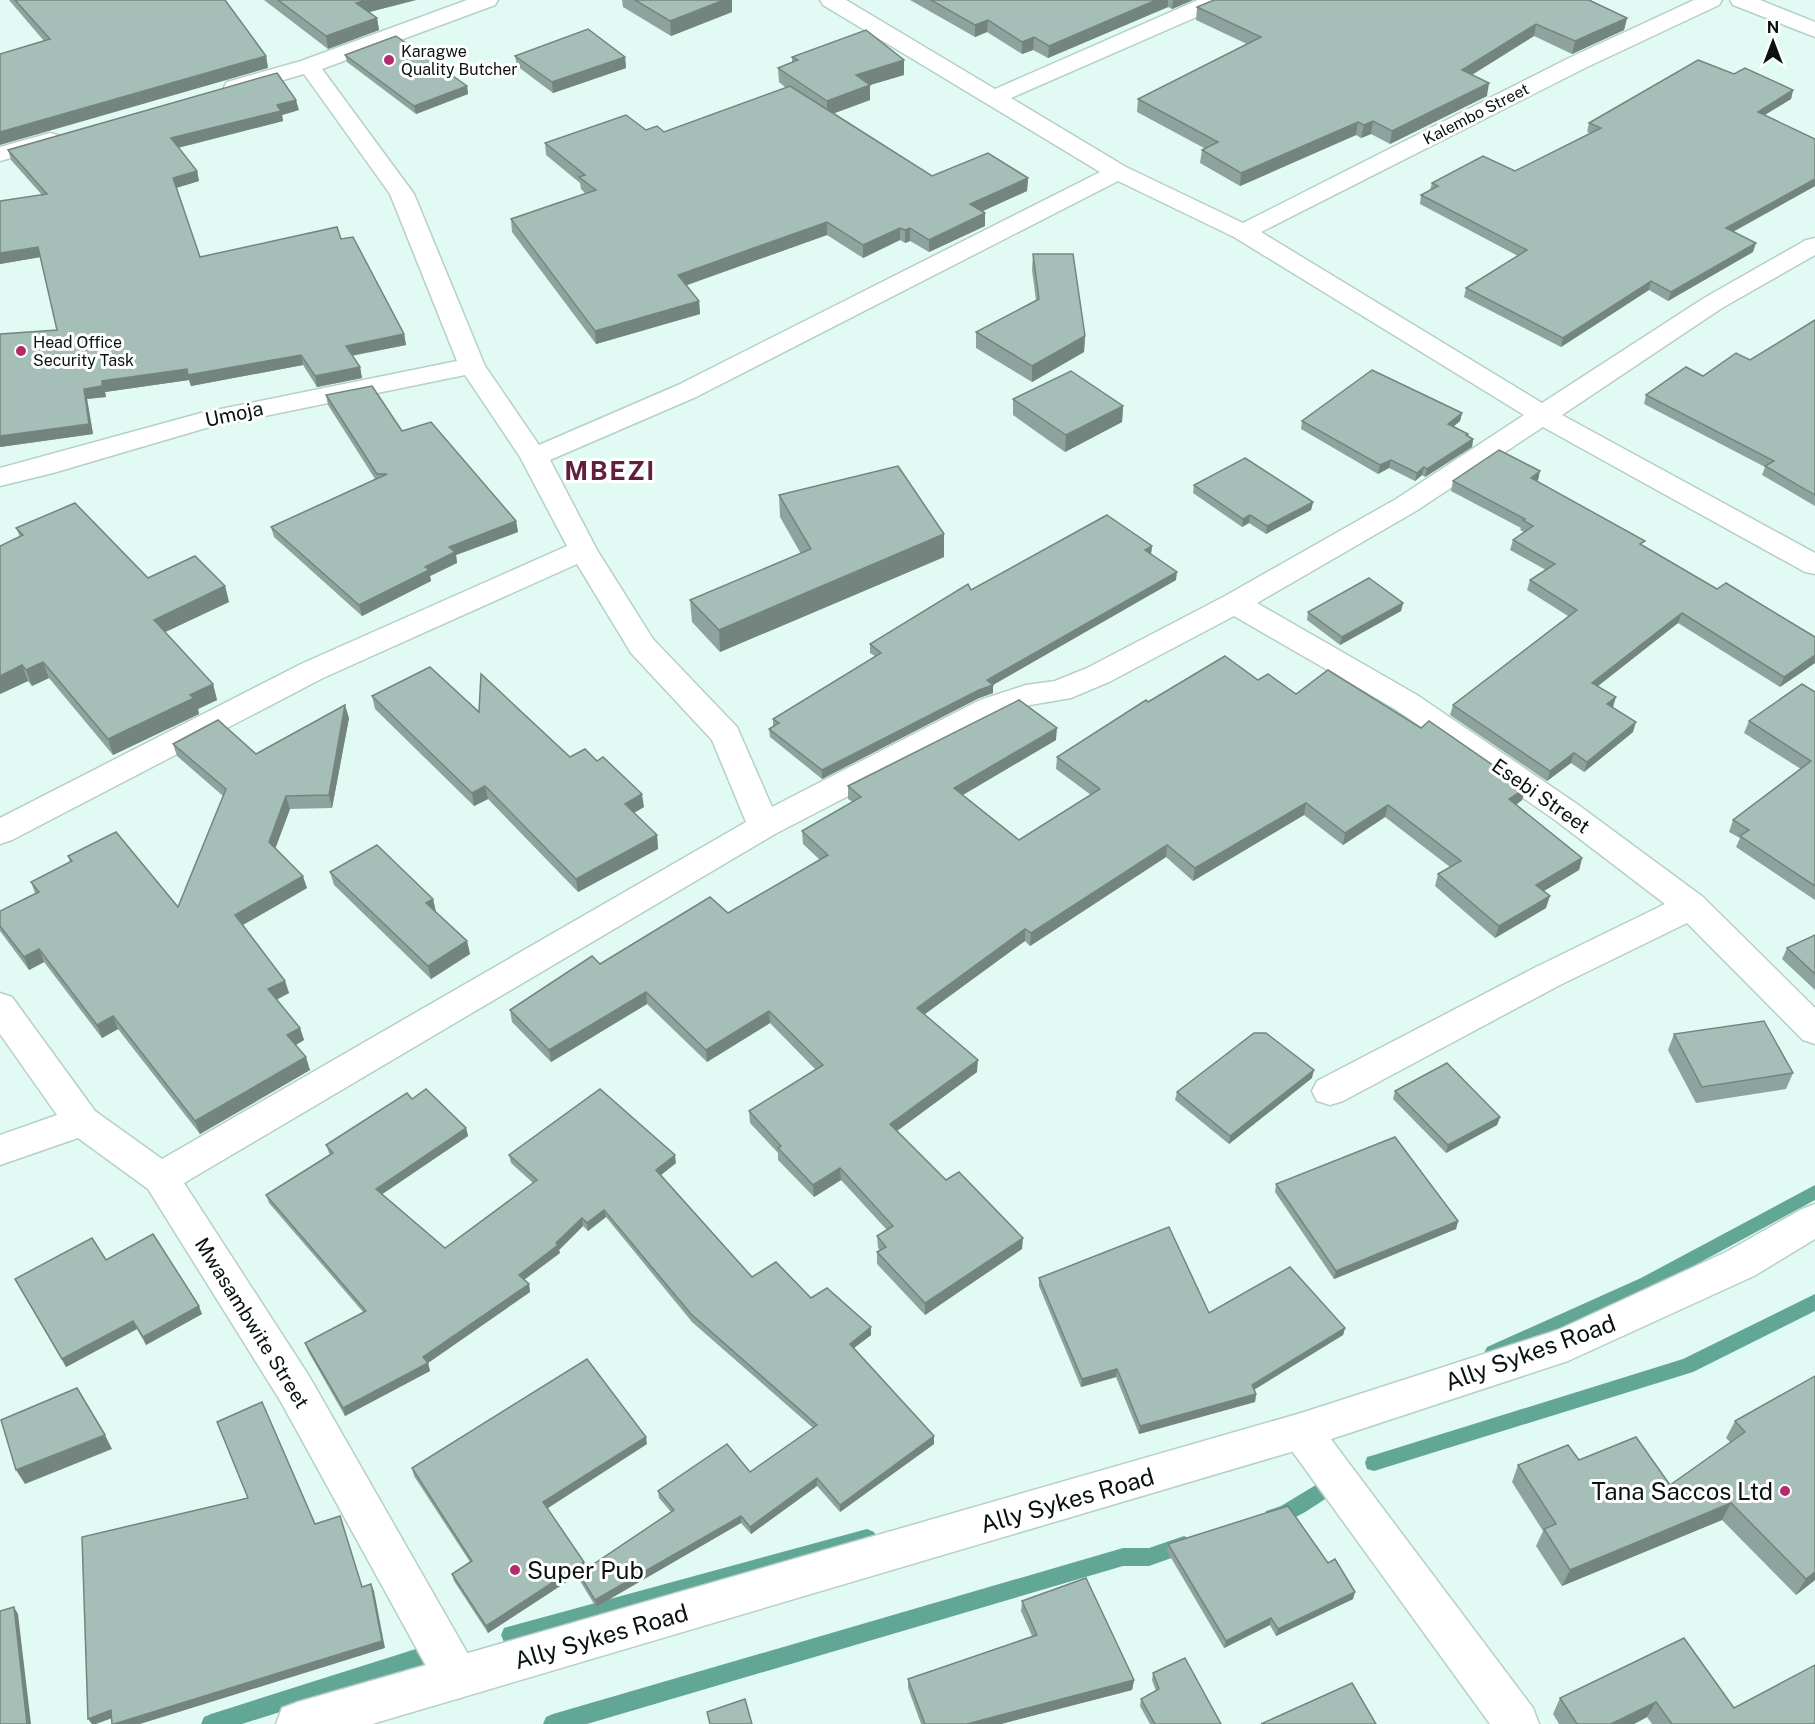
<svg xmlns="http://www.w3.org/2000/svg" width="1815" height="1724" font-family="'Public Sans',sans-serif">
	<style>
		.lines { fill: none; stroke-linecap: round; stroke-linejoin: round }
		.stream { fill: #62a696; fill-rule: evenodd }
		.minor-casing { stroke: #b6cfc8; stroke-width: 3 }
		.secondary-casing { stroke: #b6cfc8; stroke-width: 3 }
		.minor { fill: #fff; fill-rule: evenodd }
		.secondary { fill: #fff; fill-rule: evenodd }
		.wall { fill: #8ea39d }
		.shaded-wall { fill: #748580 }
		.building { fill: #a5beb7; stroke: #748580; stroke-width: 1.5 }
		.poi-dot { fill: #b42b6b; stroke: #fff; stroke-width: 2 }
		.labels { text-anchor: middle; dominant-baseline: central; stroke-width: 6; stroke-linejoin: round; paint-order: stroke }
		.far-poi-label { font-size: 16px; fill: #0a1311; stroke: #fff; text-anchor: start }
		.far-street-label { font-size: 16px; fill: #0a1311; stroke: #fff }
		.street-label { font-size: 20px; fill: #0a1311; stroke: #fff }
		.near-street-label { font-size: 24px; fill: #0a1311; stroke: #fff }
		.near-poi-label { font-size: 24px; fill: #0a1311; stroke: #fff; text-anchor: end }
		.district-label { font-size: 26px; font-weight: bold; letter-spacing: 1.5px; fill: #611f3c; stroke: #fff }
	</style>
	<rect width="100%" height="100%" fill="#e1fbf4"/>
	<g class="lines">
		<g class="stream">
			<polygon points="1815,1185 1815,1200 1653,1288 1499,1359 1493,1361 1487,1359 1484,1353 1487,1347 1641,1278"/>
			<polygon points="1815,1294 1815,1311 1693,1372 1374,1471 1367,1469 1365,1463 1367,1457 1374,1455 1683,1359"/>
			<path d="M1329,1477L1336,1480L1338,1486L1336,1492C1319,1502 1285,1530 1266,1523L1264,1517L1266,1511L1281,1506Z"/>
			<polygon points="867,1529 874,1532 877,1538 874,1544 867,1547 511,1644 504,1642 501,1635 504,1628 511,1626"/>
			<polygon points="1184,1536 1191,1539 1194,1545 1191,1551 1149,1566 1123,1566 587,1724 543,1724 546,1717 553,1714 1123,1548 1149,1548"/>
			<polygon points="441,1641 448,1644 451,1651 448,1658 441,1661 242,1724 201,1724 204,1717 211,1714"/>
		</g>
		<g class="minor-casing">
			<g id="minor">
				<path d="M467,0H498L495,5L322,69L414,194L485,366L539,445L678,385L1100,172L823,5L820,0H846L995,89L1198,0H1227L1224,5L1011,98L1126,167L1243,223L1569,58L1694,0H1722L1719,5L1585,68L1261,232L1542,403L1704,298L1806,240L1815,238V255L1722,308L1562,415L1815,553V574L1805,572L1543,427L1416,511L1257,603L1417,695L1577,804L1703,897L1815,1008V1044L1803,1040L1687,923L1558,986L1343,1101L1330,1105L1317,1101L1312,1091L1317,1081L1534,968L1665,904L1555,820L1395,709L1234,616L1109,682L1071,698L1030,705L1002,716L775,834L184,1183L309,1376L473,1663L479,1678L473,1693L457,1699L441,1693L281,1402L148,1189L78,1138L0,1165V1135L57,1115L0,1034V993L12,997L95,1111L162,1159L746,822L712,740L631,653L577,564L323,678L12,840L0,844V818L301,664L567,546L520,457L465,375L206,428L53,473L0,486V468L201,413L457,361L390,194L304,74L235,94L227,92L224,87L227,82L301,61ZM1118,181L1234,237L1524,415L1396,499L1225,596L1087,668L1055,681L1026,685L980,700L772,807L737,727L653,639L597,550L550,460L696,397Z"/>
				<polygon points="1730,0 1760,0 1815,22 1815,37 1733,5"/>
				<polygon points="50,133 58,135 62,140 58,145 0,161 0,147"/>
				<polygon points="1301,1413 1315,1418 1533,1708 1539,1724 1490,1724 1287,1444 1281,1431 1287,1418"/>
			</g>
		</g>
		<g class="secondary-casing">
			<polygon id="secondary" points="1815,1204 1815,1239 1754,1276 1568,1361 1301,1449 372,1724 276,1724 282,1708 298,1702 1301,1413 1558,1330 1726,1252 1802,1209"/>
		</g>
		<use href="#minor" class="minor"/>
		<use href="#secondary" class="secondary"/>
	</g>
	<g class="wall">
		<polygon points="9,0 225,0 266,56 268,68 44,41"/>
		<polygon points="264,0 416,0 369,12 377,18 379,30 328,49"/>
		<polygon points="622,0 732,0 732,12 671,36 623,7"/>
		<polygon points="910,0 1193,0 1172,9 1168,7 1048,58 1033,50 1022,54 987,32 975,37"/>
		<polygon points="1592,1 1627,18 1624,30 1572,54 1534,36 1472,75 1487,96 1390,144 1371,134 1361,138 1356,135 1240,186 1200,163 1202,150 1204,148 1137,112 1138,99 1247,44 1196,20 1197,7"/>
		<polygon points="345,55 467,86 468,94 416,114 347,62"/>
		<polygon points="515,56 625,57 626,68 553,93 517,66"/>
		<polygon points="792,57 904,75 870,85 870,100 834,113 932,176 1028,178 1027,191 982,211 985,213 985,226 929,252 910,241 905,243 900,240 863,258 827,235 686,285 699,301 700,314 596,344 512,232 511,219 586,194 581,189 580,183 546,155 545,143 646,130 664,132 786,88 779,82 778,68 792,62"/>
		<polygon points="1734,74 1793,90 1791,99 1764,115 1815,139 1815,186 1733,232 1753,252 1668,301 1649,290 1561,347 1464,297 1466,288 1518,256 1420,204 1421,195 1430,190 1432,183 1515,171 1590,133 1587,132 1589,123"/>
		<polygon points="299,110 282,115 283,121 178,148 197,171 199,181 176,188 200,257 341,239 404,334 406,345 352,356 360,367 362,378 317,387 303,365 191,386 189,380 105,392 106,397 87,399 93,434 0,447 0,334 57,330 40,257 0,264 0,201 42,195 11,160 8,150"/>
		<polygon points="1033,254 1085,336 1084,352 1032,382 976,348 976,332 1036,300 1032,270"/>
		<polygon points="1815,320 1815,506 1762,475 1765,467 1644,404 1646,395 1750,360"/>
		<polygon points="326,395 402,431 516,521 518,532 456,555 457,563 430,576 431,581 362,616 274,537 271,527 375,479 328,405"/>
		<polygon points="1013,399 1123,406 1122,422 1065,452 1013,415"/>
		<polygon points="1462,413 1460,421 1454,426 1468,434 1467,435 1473,439 1472,447 1425,477 1422,475 1415,481 1389,468 1378,474 1301,429 1302,421"/>
		<polygon points="1453,481 1538,482 1644,546 1717,589 1815,637 1815,663 1780,687 1678,623 1598,686 1612,707 1633,732 1584,772 1571,763 1547,781 1450,715 1453,705 1568,616 1527,590 1530,580 1546,570 1510,550 1513,540 1524,532 1520,530 1521,528 1451,491"/>
		<polygon points="1194,485 1313,502 1311,510 1266,534 1249,523 1242,527 1193,493"/>
		<polygon points="779,495 944,534 944,557 720,652 692,622 690,600 801,554 780,517"/>
		<polygon points="16,528 148,578 225,586 229,602 165,632 213,684 217,700 198,709 199,714 113,755 49,678 32,686 28,681 0,694 20,537"/>
		<polygon points="1152,546 1151,554 1176,580 993,685 993,693 979,698 822,779 770,737 769,729 773,727 773,719 875,656 870,653 870,644 971,590"/>
		<polygon points="1403,603 1401,611 1340,645 1307,620 1308,612"/>
		<polygon points="1258,680 1296,694 1421,728 1526,788 1522,800 1516,805 1582,858 1579,870 1544,891 1546,908 1495,938 1435,886 1438,874 1450,867 1385,817 1343,845 1304,815 1193,881 1166,857 1030,946 1025,941 924,1014 977,1072 897,1131 946,1180 1022,1249 925,1315 877,1264 877,1252 880,1250 878,1248 877,1236 887,1230 841,1180 814,1197 778,1160 778,1153 750,1123 749,1111 816,1070 770,1023 707,1062 647,1004 551,1062 512,1022 510,1010 600,964 728,913 820,860 803,844 802,831 853,802 848,799 848,786 1056,740 963,795 1019,840 1091,795 1056,769 1057,757 1148,702"/>
		<polygon points="1815,692 1815,900 1736,847 1740,838 1729,832 1733,820 1801,769 1744,733 1749,721"/>
		<polygon points="372,696 479,712 570,757 644,807 634,813 657,835 658,849 578,892 488,799 474,806 375,709"/>
		<polygon points="349,718 332,808 290,809 275,848 307,888 243,925 285,981 289,993 276,1000 300,1028 304,1040 295,1045 310,1070 200,1134 118,1029 102,1038 44,962 29,970 0,931 0,911 35,893 31,882 70,862 68,856 178,907 223,796 177,756 173,744 256,754"/>
		<polygon points="330,872 433,899 436,912 467,941 470,954 431,979 334,885"/>
		<polygon points="1815,935 1815,990 1782,959 1787,948"/>
		<polygon points="1674,1034 1793,1073 1786,1089 1696,1103 1668,1050"/>
		<polygon points="1312,1078 1229,1144 1175,1100 1177,1092"/>
		<polygon points="1395,1091 1500,1117 1497,1125 1446,1153 1393,1099"/>
		<polygon points="412,1099 466,1128 468,1136 382,1194 445,1248 533,1183 511,1163 509,1155 676,1163 661,1175 752,1277 811,1298 871,1335 854,1348 934,1444 840,1512 817,1486 751,1534 741,1523 596,1607 580,1581 579,1574 488,1633 454,1581 452,1574 470,1562 414,1476 412,1468 647,1444 547,1508 586,1569 671,1512 659,1498 658,1491 750,1472 813,1428 692,1322 606,1217 588,1231 583,1226 559,1250 560,1253 524,1280 529,1284 530,1292 428,1363 430,1371 345,1416 308,1351 305,1343 363,1312 269,1203 266,1195 330,1154 329,1153 326,1145"/>
		<polygon points="1276,1184 1458,1221 1456,1229 1334,1279 1275,1192"/>
		<polygon points="106,1260 202,1314 146,1345 137,1329 66,1367 15,1279"/>
		<polygon points="1039,1278 1209,1313 1345,1328 1343,1335 1254,1390 1256,1394 1255,1402 1139,1434 1116,1377 1081,1387 1039,1286"/>
		<polygon points="1815,1376 1815,1580 1796,1595 1722,1520 1562,1586 1536,1546 1543,1531 1512,1482 1518,1465 1579,1460 1670,1485 1730,1442 1726,1438 1735,1421"/>
		<polygon points="1168,1544 1328,1563 1353,1599 1276,1636 1270,1625 1224,1648 1167,1551"/>
		<polygon points="1022,1601 1134,1680 1132,1690 1001,1724 921,1724 908,1688 908,1679 1032,1636 1021,1611"/>
		<polygon points="1684,1638 1734,1708 1815,1724 1652,1724 1647,1717 1634,1724 1559,1724 1553,1714 1560,1698"/>
		<polygon points="1153,1673 1221,1724 1150,1724 1140,1706 1141,1699 1156,1691 1152,1680"/>
	</g>
	<g class="shaded-wall">
		<polygon points="367,0 416,0 358,15 356,3"/>
		<polygon points="724,0 732,0 732,12 671,36 670,21"/>
		<polygon points="1156,0 1168,0 1168,7 1048,58 1049,46"/>
		<polygon points="1173,0 1193,0 1172,9"/>
		<polygon points="377,18 379,30 328,49 326,36"/>
		<polygon points="1627,18 1624,30 1572,54 1575,41"/>
		<polygon points="988,20 987,32 975,37 975,25"/>
		<polygon points="1536,24 1534,36 1460,82 1462,70"/>
		<polygon points="1034,37 1033,50 1022,54 1022,42"/>
		<polygon points="266,56 268,68 0,145 0,132"/>
		<polygon points="625,57 626,68 553,93 552,82"/>
		<polygon points="904,60 904,75 870,85 870,100 827,116 827,101 856,75"/>
		<polygon points="1489,83 1487,96 1390,144 1392,131"/>
		<polygon points="467,86 468,94 416,114 414,106"/>
		<polygon points="1793,90 1791,99 1755,121 1758,112"/>
		<polygon points="296,100 299,110 282,115 283,121 173,149 171,138 277,105"/>
		<polygon points="1373,121 1371,134 1361,138 1364,125"/>
		<polygon points="1358,122 1356,135 1240,186 1241,173"/>
		<polygon points="197,171 199,181 176,188 173,178"/>
		<polygon points="1028,178 1027,191 970,217 970,204"/>
		<polygon points="1815,179 1815,186 1723,237 1726,228"/>
		<polygon points="985,213 985,226 929,252 929,240"/>
		<polygon points="827,222 827,235 679,288 678,275"/>
		<polygon points="900,228 900,240 863,258 863,245"/>
		<polygon points="910,228 910,241 905,243 905,230"/>
		<polygon points="1756,243 1753,252 1668,301 1671,292"/>
		<polygon points="38,247 41,257 0,264 0,253"/>
		<polygon points="1651,281 1649,290 1561,347 1563,338"/>
		<polygon points="699,301 700,314 596,344 595,331"/>
		<polygon points="404,334 406,345 348,356 346,346"/>
		<polygon points="1085,336 1084,352 1032,382 1032,366"/>
		<polygon points="301,355 303,365 191,386 189,380 105,392 106,397 87,399 93,434 0,447 0,436 84,389 102,381 187,369"/>
		<polygon points="360,367 362,378 317,387 315,376"/>
		<polygon points="1123,406 1122,422 1065,452 1066,435"/>
		<polygon points="1462,413 1460,421 1447,432 1448,424"/>
		<polygon points="1473,439 1472,447 1425,477 1427,469"/>
		<polygon points="1391,460 1389,468 1378,474 1380,465"/>
		<polygon points="1424,467 1422,475 1415,481 1417,473"/>
		<polygon points="1540,471 1538,481 1531,478"/>
		<polygon points="1313,502 1311,510 1266,534 1267,526"/>
		<polygon points="1250,515 1249,523 1242,527 1243,519"/>
		<polygon points="516,521 518,532 456,555 457,563 430,576 431,581 362,616 359,605 425,567 449,547"/>
		<polygon points="944,534 944,557 720,652 719,630"/>
		<polygon points="1152,546 1151,554 1145,550"/>
		<polygon points="1177,572 1176,580 991,686 993,685 993,693 979,698 822,779 822,770 987,680"/>
		<polygon points="225,586 229,602 159,635 154,620"/>
		<polygon points="1403,603 1401,611 1340,645 1342,637"/>
		<polygon points="1682,613 1678,623 1589,693 1592,683"/>
		<polygon points="1815,655 1815,663 1780,687 1784,677"/>
		<polygon points="43,662 49,678 32,686 26,670"/>
		<polygon points="22,665 28,681 0,694 0,676"/>
		<polygon points="213,684 217,700 198,709 199,714 113,755 108,739 190,695"/>
		<polygon points="1616,697 1613,707 1604,714 1607,704"/>
		<polygon points="345,705 349,718 332,808 329,795"/>
		<polygon points="1636,722 1633,732 1584,772 1587,762"/>
		<polygon points="1057,728 1056,740 954,800 954,788"/>
		<polygon points="1574,753 1571,763 1547,781 1550,771"/>
		<polygon points="485,786 488,799 474,806 472,793"/>
		<polygon points="1526,788 1522,800 1506,812 1509,799"/>
		<polygon points="642,794 644,807 626,817 625,804"/>
		<polygon points="286,796 290,809 273,855 269,842"/>
		<polygon points="1306,803 1304,815 1193,881 1195,868"/>
		<polygon points="1388,805 1385,817 1343,845 1345,833"/>
		<polygon points="657,835 658,849 578,892 576,879"/>
		<polygon points="1167,845 1166,857 1030,946 1031,933"/>
		<polygon points="1582,858 1579,870 1532,898 1536,885"/>
		<polygon points="303,876 307,888 239,927 235,915"/>
		<polygon points="1550,896 1546,908 1495,938 1499,926"/>
		<polygon points="433,899 436,912 426,903"/>
		<polygon points="1025,929 1025,941 917,1020 917,1008"/>
		<polygon points="467,941 470,954 431,979 428,966"/>
		<polygon points="39,949 44,962 29,970 24,957"/>
		<polygon points="285,981 289,993 272,1002 268,989"/>
		<polygon points="646,992 647,1004 551,1062 549,1050"/>
		<polygon points="769,1011 770,1023 707,1062 706,1050"/>
		<polygon points="113,1016 118,1029 102,1038 97,1025"/>
		<polygon points="300,1028 304,1040 291,1048 287,1035"/>
		<polygon points="306,1057 310,1070 200,1134 195,1121"/>
		<polygon points="978,1060 977,1072 890,1136 890,1124"/>
		<polygon points="1314,1070 1312,1078 1229,1144 1230,1136"/>
		<polygon points="1500,1117 1497,1125 1446,1153 1448,1145"/>
		<polygon points="466,1128 468,1136 378,1197 376,1189"/>
		<polygon points="675,1155 676,1163 657,1178 656,1170"/>
		<polygon points="840,1168 841,1180 814,1197 813,1185"/>
		<polygon points="604,1210 606,1217 588,1231 587,1223"/>
		<polygon points="582,1218 583,1226 559,1250 560,1253 521,1282 519,1275 556,1243"/>
		<polygon points="1458,1221 1456,1229 1334,1279 1336,1271"/>
		<polygon points="1023,1238 1022,1249 925,1315 925,1303"/>
		<polygon points="529,1284 530,1292 425,1365 423,1357"/>
		<polygon points="199,1306 202,1314 146,1345 143,1337"/>
		<polygon points="133,1321 137,1329 66,1367 62,1359"/>
		<polygon points="871,1327 871,1335 850,1351 850,1344"/>
		<polygon points="1345,1328 1343,1335 1250,1392 1252,1385"/>
		<polygon points="428,1363 430,1371 345,1416 343,1408"/>
		<polygon points="1117,1369 1116,1377 1081,1387 1082,1379"/>
		<polygon points="1256,1394 1255,1402 1139,1434 1140,1426"/>
		<polygon points="105,1435 112,1449 25,1484 16,1470"/>
		<polygon points="934,1436 934,1444 840,1512 840,1505"/>
		<polygon points="646,1437 647,1444 545,1510 543,1502"/>
		<polygon points="817,1478 817,1486 751,1534 750,1527"/>
		<polygon points="1731,1503 1722,1520 1562,1586 1570,1570"/>
		<polygon points="741,1516 741,1523 596,1607 595,1600"/>
		<polygon points="584,1562 586,1569 488,1633 486,1626"/>
		<polygon points="1815,1572 1815,1580 1796,1595 1806,1579"/>
		<polygon points="371,1584 374,1591 385,1648 140,1724 114,1724"/>
		<polygon points="1355,1592 1353,1599 1276,1636 1278,1629"/>
		<polygon points="14,1607 18,1614 31,1724 27,1724"/>
		<polygon points="1271,1618 1270,1625 1224,1648 1226,1641"/>
		<polygon points="1134,1680 1132,1690 1001,1724 967,1724"/>
		<polygon points="1656,1702 1647,1717 1634,1724 1611,1724"/>
		<polygon points="111,1710 115,1717 96,1724 92,1724 88,1719"/>
	</g>
	<g class="building">
		<polygon points="15,0 225,0 266,56 0,132 0,54 50,39"/>
		<polygon points="278,0 367,0 356,3 377,18 326,36"/>
		<polygon points="635,0 724,0 670,21"/>
		<polygon points="931,0 1156,0 1049,46 1034,37 1022,42 988,20 975,25"/>
		<polygon points="1214,0 1589,0 1627,18 1575,41 1536,24 1462,70 1489,83 1392,131 1373,121 1364,125 1358,122 1241,173 1202,150 1218,142 1138,99 1261,37 1197,7"/>
		<polygon points="588,29 625,57 552,82 515,56"/>
		<polygon points="866,30 904,60 856,75 870,85 827,101 778,68 798,60 792,57"/>
		<polygon points="396,36 467,86 414,106 345,55"/>
		<polygon points="1698,60 1734,74 1745,68 1793,90 1758,112 1815,139 1815,179 1726,228 1756,243 1671,292 1651,281 1563,338 1466,288 1527,250 1421,195 1438,186 1432,183 1483,156 1515,171 1601,128 1589,123"/>
		<polygon points="277,73 296,100 277,105 281,111 171,138 197,171 173,178 200,257 337,227 341,239 353,237 404,334 346,346 360,367 315,376 301,355 188,375 187,369 102,381 102,386 84,389 89,424 0,436 0,334 57,330 38,247 0,253 0,201 47,194 8,150"/>
		<polygon points="790,86 932,176 988,153 1028,178 970,204 985,213 929,240 910,228 905,230 900,228 863,245 827,222 678,275 699,301 595,331 511,219 596,190 579,177 585,175 545,143 626,115 646,130 657,126 664,132"/>
		<polygon points="1033,254 1073,254 1085,336 1032,366 976,332 1039,299"/>
		<polygon points="1815,320 1815,495 1765,466 1774,461 1646,395 1686,367 1703,376 1736,353 1750,360"/>
		<polygon points="1372,370 1462,413 1448,424 1468,434 1466,435 1473,439 1427,469 1424,467 1417,473 1391,460 1380,465 1302,421"/>
		<polygon points="1071,371 1123,406 1066,435 1013,399"/>
		<polygon points="372,386 402,431 431,422 516,521 449,547 455,552 425,567 429,570 359,605 271,527 387,474 377,474 326,395"/>
		<polygon points="1499,450 1540,471 1531,478 1645,541 1640,544 1717,589 1726,583 1815,637 1815,655 1784,677 1682,613 1592,683 1616,697 1607,704 1636,722 1587,762 1574,753 1550,771 1453,705 1577,610 1530,580 1555,564 1513,540 1533,526 1523,520 1525,519 1453,481"/>
		<polygon points="1245,458 1313,502 1267,526 1250,515 1243,519 1194,485"/>
		<polygon points="898,466 944,534 719,630 690,600 811,549 779,495"/>
		<polygon points="75,503 148,578 195,556 225,586 154,620 213,684 190,695 194,698 108,739 43,662 26,670 22,665 0,676 0,546 23,535 16,528"/>
		<polygon points="1107,515 1152,546 1145,550 1177,572 987,680 993,685 979,690 822,770 769,729 779,723 773,719 881,653 870,644 968,584 971,590"/>
		<polygon points="1369,578 1403,603 1342,637 1308,612"/>
		<polygon points="1225,656 1258,680 1268,674 1296,694 1328,670 1421,728 1429,721 1526,788 1509,799 1582,858 1536,885 1550,896 1499,926 1438,874 1461,861 1388,805 1345,833 1306,803 1195,868 1167,845 1031,933 1025,929 917,1008 978,1060 890,1124 946,1180 959,1172 1023,1238 925,1303 877,1252 886,1247 877,1236 893,1226 840,1168 813,1185 778,1148 781,1146 749,1111 823,1065 769,1011 706,1050 646,992 549,1050 510,1010 592,956 600,964 710,897 728,913 828,855 802,831 861,797 848,786 1019,700 1057,728 954,788 1019,840 1100,789 1057,757 1146,700 1148,702"/>
		<polygon points="430,667 479,712 481,674 570,757 585,749 597,761 603,757 642,794 625,804 657,835 576,879 485,786 472,793 372,696"/>
		<polygon points="1802,684 1815,692 1815,886 1740,836 1749,830 1733,820 1811,761 1749,721"/>
		<polygon points="345,705 329,795 286,796 269,842 303,876 235,915 285,981 268,989 300,1028 287,1035 306,1057 195,1121 113,1016 97,1025 39,949 24,957 0,926 0,911 39,892 31,882 72,861 68,856 116,832 178,907 226,789 173,744 218,720 256,754"/>
		<polygon points="377,845 433,899 426,903 467,941 428,966 330,872"/>
		<polygon points="1815,935 1815,974 1787,948"/>
		<polygon points="1764,1021 1793,1073 1702,1087 1674,1034"/>
		<polygon points="1254,1033 1266,1033 1314,1070 1230,1136 1177,1092"/>
		<polygon points="1447,1063 1500,1117 1448,1145 1395,1091"/>
		<polygon points="426,1089 466,1128 376,1189 445,1248 537,1180 509,1155 600,1089 675,1155 656,1170 752,1277 776,1262 811,1298 827,1288 871,1327 850,1344 934,1436 840,1505 817,1478 750,1527 741,1516 595,1600 579,1574 674,1510 658,1491 727,1444 750,1472 817,1425 691,1314 604,1210 587,1223 582,1218 556,1243 558,1245 519,1275 529,1284 423,1357 428,1363 343,1408 305,1343 366,1311 266,1195 333,1153 326,1145 407,1093 412,1099"/>
		<polygon points="1395,1137 1458,1221 1336,1271 1276,1184"/>
		<polygon points="1169,1227 1209,1313 1290,1267 1345,1328 1252,1385 1256,1394 1140,1426 1117,1369 1082,1379 1039,1278"/>
		<polygon points="153,1234 199,1306 143,1337 133,1321 62,1359 15,1279 92,1238 106,1260"/>
		<polygon points="587,1359 646,1437 543,1502 584,1562 486,1626 452,1574 472,1561 412,1468"/>
		<polygon points="1815,1376 1815,1572 1806,1579 1731,1503 1570,1570 1544,1529 1556,1524 1518,1465 1568,1445 1579,1460 1636,1437 1670,1485 1745,1432 1735,1421"/>
		<polygon points="77,1388 105,1435 16,1470 1,1420"/>
		<polygon points="262,1402 315,1524 340,1516 362,1587 371,1584 382,1641 114,1724 112,1724 111,1710 88,1719 82,1537 248,1498 217,1422"/>
		<polygon points="1288,1506 1328,1563 1335,1559 1355,1592 1278,1629 1271,1618 1226,1641 1168,1544"/>
		<polygon points="1086,1578 1134,1680 967,1724 925,1724 908,1679 1037,1635 1022,1601"/>
		<polygon points="14,1607 27,1724 0,1724 0,1611"/>
		<polygon points="1684,1638 1734,1708 1815,1665 1815,1724 1672,1724 1656,1702 1611,1724 1577,1724 1560,1698"/>
		<polygon points="1185,1658 1221,1724 1155,1724 1141,1699 1159,1689 1153,1673"/>
		<polygon points="1352,1683 1376,1724 1261,1724"/>
		<polygon points="745,1699 752,1724 710,1724 707,1712"/>
	</g>
	<g class="poi-dot">
		<circle cx="389" cy="60" r="6"/>
		<circle cx="21" cy="351" r="6"/>
		<circle cx="1785" cy="1491" r="6"/>
		<circle cx="515" cy="1570" r="6"/>
	</g>
	<g class="labels">
		<g class="far-poi-label">
			<text x="401" y="51">Karagwe<tspan x="401" dy="18">Quality Butcher</tspan></text>
			<text x="33" y="342">Head Office<tspan x="33" dy="18">Security Task</tspan></text>
		</g>
		<g class="far-street-label">
			<text transform="translate(1476 114) rotate(-27)">Kalembo Street</text>
		</g>
		<g class="street-label">
			<text transform="translate(234 414) rotate(-12)">Umoja</text>
			<text transform="translate(1541 796) rotate(35)">Esebi Street</text>
			<text transform="translate(252 1323) rotate(58)">Mwasambwite Street</text>
		</g>
		<g class="near-street-label">
			<text transform="translate(1530 1352) rotate(-20)">Ally Sykes Road</text>
			<text transform="translate(1067 1500) rotate(-16)">Ally Sykes Road</text>
			<text transform="translate(601 1636) rotate(-16)">Ally Sykes Road</text>
		</g>
		<g class="near-poi-label">
			<text x="1773" y="1491">Tana Saccos Ltd</text>
			<text x="527" y="1570" text-anchor="start">Super Pub</text>
		</g>
		<g class="district-label">
			<text x="610" y="470">MBEZI</text>
		</g>
	</g>
	<g transform="translate(1773 42)" stroke="#ffffff" stroke-width="4.5" paint-order="stroke">
	<path d="M0-4.5L10 22L0 15L-10 22Z" fill="#0a1311"/>
	<text y="-9" font-size="16" font-weight="bold" text-anchor="middle" fill="#0a1311">N</text>
	</g>
</svg>
